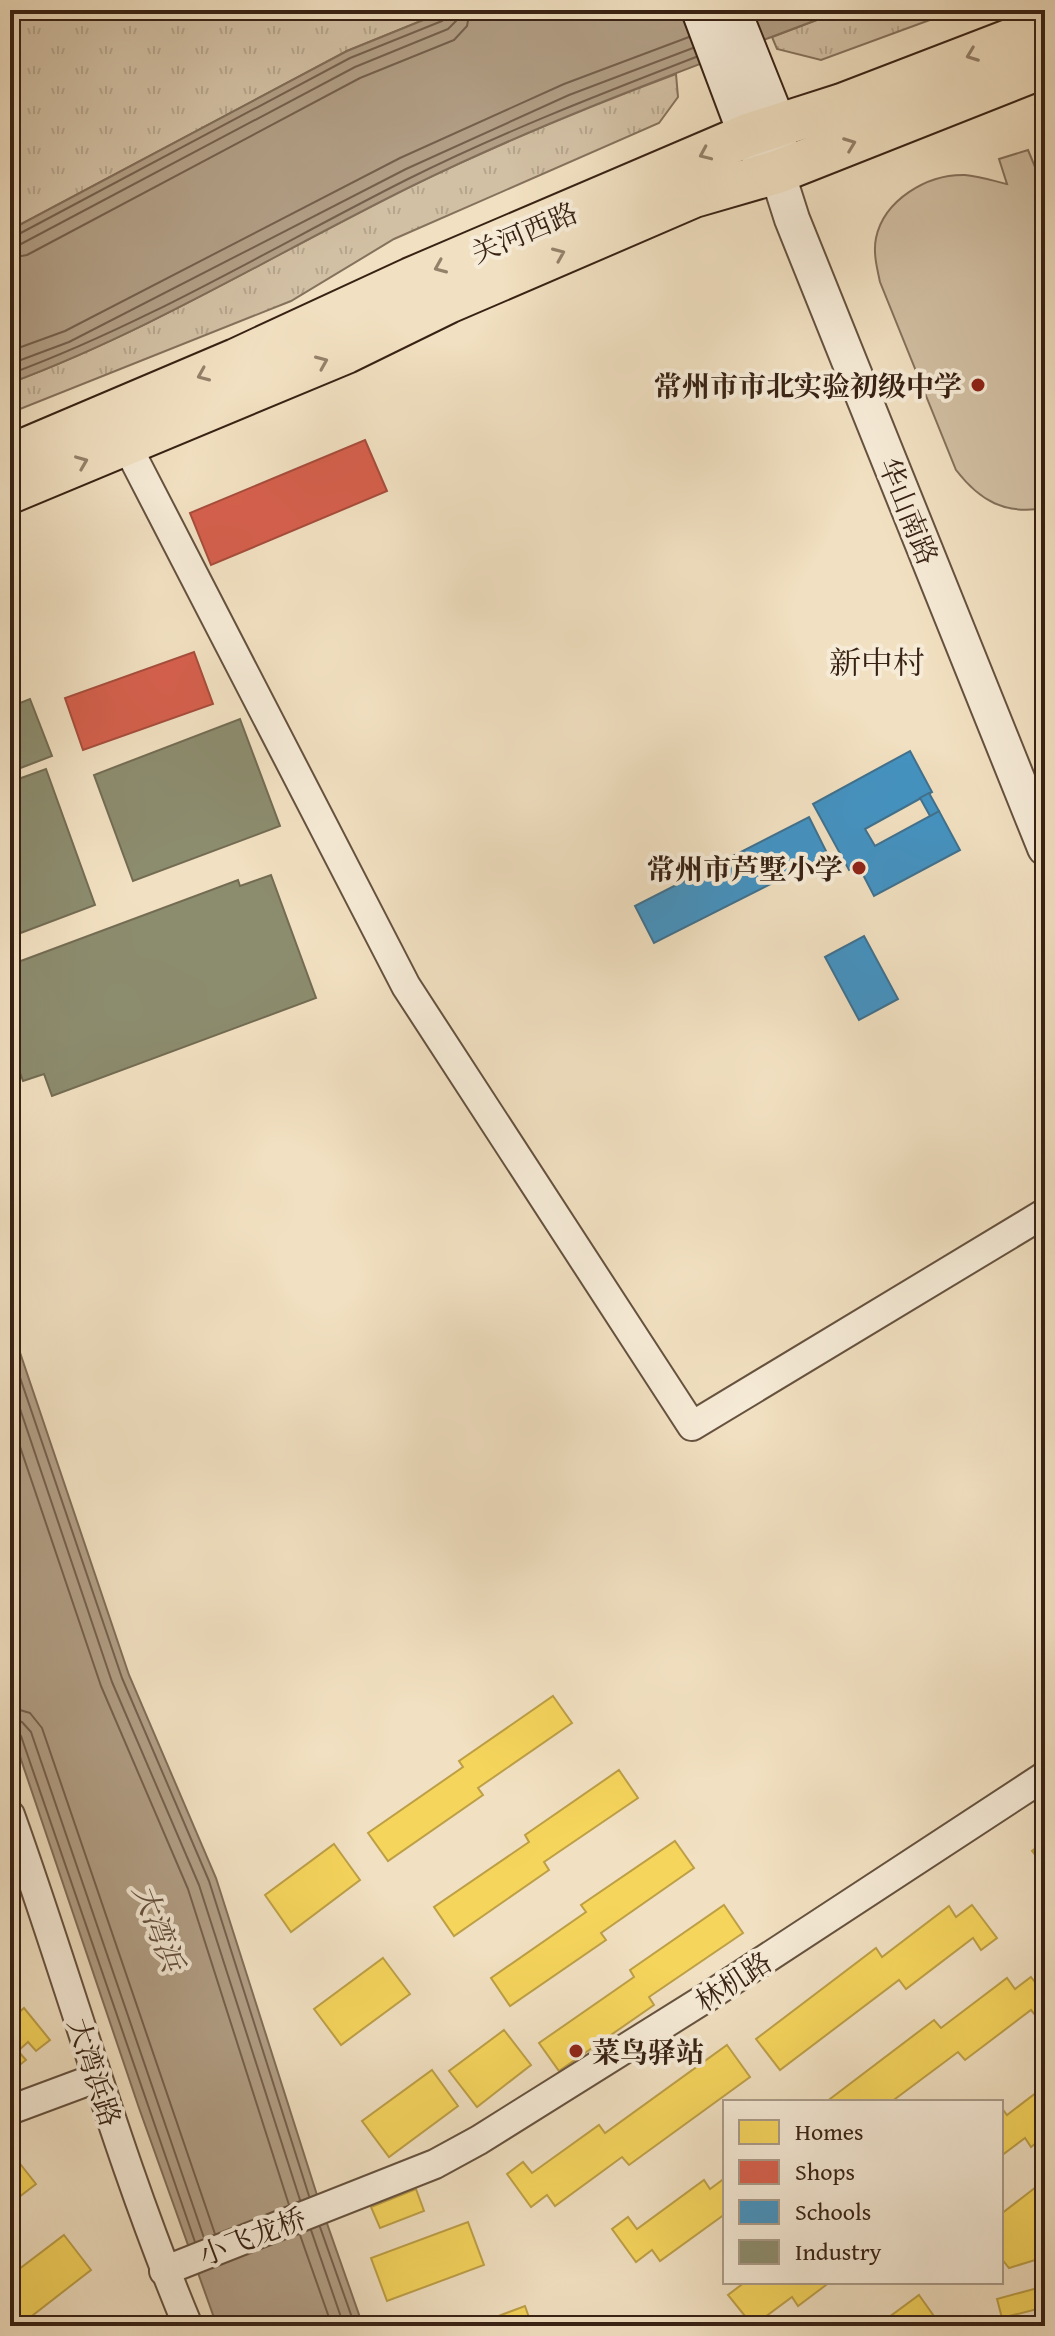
<svg xmlns="http://www.w3.org/2000/svg" width="1055" height="2336" font-family="'Gentium Book Plus','Noto Serif SC',serif">
	<style>
		.grass { fill: #d2c0a4; stroke: #85715c; stroke-width: 2 }
		.park { fill: url(#park-tufts); stroke: #85715c; stroke-width: 2 }
		.water { fill: #b29f86; stroke: #816d58; stroke-width: 2 }
		.homes { fill: #f6d55c; stroke: #bd9f46; stroke-width: 2 }
		.shops { fill: #d6604d; stroke: #a74d3c; stroke-width: 2 }
		.schools { fill: #4393c3; stroke: #40718e; stroke-width: 2 }
		.industry { fill: #8c8c6e; stroke: #736c53; stroke-width: 2 }
		.lines { fill: none; stroke-linecap: round; stroke-linejoin: round }
		.shore { stroke: #75604d; stroke-width: 2 }
		.minor-casing { stroke: #66523f; stroke-width: 32 }
		.tertiary-casing { stroke: #66523f; stroke-width: 38 }
		.secondary-casing { stroke: #382214; stroke-width: 42 }
		.primary-casing { stroke: #382214; stroke-width: 46 }
		.minor { stroke: #f6ebd7; stroke-width: 28 }
		.tertiary { stroke: #f6ebd7; stroke-width: 34 }
		.secondary { stroke: #f6ebd7; stroke-width: 38 }
		.primary { stroke: #f1e0c1; stroke-width: 42 }
		.oneway { stroke: #94816a }
		.poi-dot { fill: #8f2418; stroke: #f6ebd7; stroke-width: 3 }
		.labels { text-anchor: middle; dominant-baseline: central; stroke-width: 8; stroke-linejoin: round; paint-order: stroke }
		.street-label { font-size: 28px; fill: #382214; stroke: #f6ebd7 }
		.poi-label { font-size: 28px; font-weight: bold; fill: #382214; stroke: #f6ebd7; text-anchor: end }
		.water-label { font-size: 30px; font-style: italic; fill: #634e3c; stroke: #f6ebd7 }
		.quarter-label { font-size: 32px; fill: #382214; stroke: #f6ebd7 }
	</style>
	<defs>
		<pattern id="park-tufts" width="24" height="20" patternUnits="userSpaceOnUse" patternTransform="scale(2)"><rect width="24" height="20" fill="#d2c0a4"/><path d="M3 7l-1-3M5 7V3M7 7l1-3M15 17l-1-3M17 17v-4M19 17l1-3" fill="none" stroke="#b5a58c"/></pattern>
	</defs>
	<rect width="100%" height="100%" fill="#f1e0c1"/>
	<filter id="stains"><feTurbulence type="fractalNoise" baseFrequency=".0025" numOctaves="4"/><feColorMatrix values="0 0 0 0 .2 0 0 0 0 .09 0 0 0 0 .02 0 0 0 .5 -.17"/></filter>
	<radialGradient id="worn" r=".72"><stop offset=".6" stop-color="#630" stop-opacity="0"/><stop offset="1" stop-color="#630" stop-opacity=".3"/></radialGradient>
	<path class="grass" d="M1028,150L1045,191V508C1005,515 980,501 956,470L880,282C877,268 873,253 876,238C884,200 927,174 965,175C979,176 994,181 1007,184L999,159Z"/>
	<g class="park">
		<polygon points="10,10 448,10 347,51 10,230"/>
		<polygon points="843,10 957,10 821,60 777,49 772,37"/>
		<path d="M676,74L678,97L659,123L394,239L291,301L10,413V383C150,331 279,251 413,185C499,144 587,107 676,74Z"/>
	</g>
	<g class="water">
		<path d="M448,10H843C698,65 552,117 412,186C278,252 150,331 10,383V230L347,51Z"/>
		<polygon points="10,1323 129,1675 216,1878 317,2195 363,2326 217,2326 139,2108 10,1727"/>
	</g>
	<g class="homes">
		<polygon points="553,1696 572,1723 478,1788 483,1795 388,1861 368,1833 463,1767 459,1761"/>
		<polygon points="619,1770 638,1798 544,1862 549,1870 454,1936 434,1907 529,1842 525,1835"/>
		<polygon points="675,1841 694,1868 601,1933 606,1940 510,2006 491,1978 586,1912 581,1905"/>
		<polygon points="1045,1841 1045,1867 1032,1851"/>
		<polygon points="334,1844 360,1880 291,1932 265,1895"/>
		<polygon points="724,1905 743,1933 649,1997 654,2005 559,2071 539,2043 634,1977 630,1970"/>
		<polygon points="972,1905 997,1938 981,1950 973,1938 906,1989 899,1980 780,2070 756,2039 876,1948 882,1957 949,1906 956,1917"/>
		<polygon points="383,1958 410,1994 341,2045 314,2009"/>
		<polygon points="1031,1977 1045,1995 1045,2018 1040,2021 1031,2010 965,2060 958,2052 891,2102 826,2102 934,2020 941,2028 1007,1978 1015,1989"/>
		<polygon points="10,2004 18,2013 24,2008 50,2040 36,2051 28,2042 18,2051 26,2060 11,2072"/>
		<polygon points="504,2030 531,2065 477,2107 449,2071"/>
		<polygon points="727,2045 750,2077 629,2165 622,2157 555,2206 547,2195 531,2207 507,2174 523,2162 532,2173 599,2125 605,2133"/>
		<polygon points="432,2070 458,2106 389,2157 362,2121"/>
		<polygon points="1045,2086 1045,2136 1031,2147 1025,2138 1001,2156 1001,2107 1007,2115"/>
		<polygon points="10,2151 36,2184 10,2204"/>
		<polygon points="725,2178 725,2214 660,2261 652,2250 636,2262 612,2229 628,2217 637,2229 704,2180 710,2189"/>
		<polygon points="1045,2180 1045,2257 1009,2268 1001,2258 1001,2214"/>
		<polygon points="416,2189 424,2211 380,2228 371,2207"/>
		<polygon points="468,2222 484,2265 387,2301 371,2258"/>
		<polygon points="64,2235 91,2270 19,2326 10,2326 10,2276"/>
		<polygon points="745,2282 830,2282 798,2306 792,2297 753,2326 728,2295"/>
		<polygon points="1045,2286 1045,2307 1002,2318 997,2299"/>
		<polygon points="919,2295 941,2326 877,2326"/>
		<polygon points="525,2306 532,2326 472,2326"/>
	</g>
	<g class="shops">
		<polygon points="365,440 387,491 211,565 190,513"/>
		<polygon points="194,652 213,704 83,750 65,698"/>
	</g>
	<g class="schools">
		<polygon points="910,751 932,792 865,829 875,846 939,811 960,850 874,896 858,865 849,870 813,804"/>
		<polygon points="929,793 939,811 930,816 920,798"/>
		<polygon points="809,817 828,855 654,943 635,906"/>
		<polygon points="864,936 898,999 859,1020 825,957"/>
	</g>
	<g class="industry">
		<polygon points="30,699 52,756 10,772 10,707"/>
		<polygon points="240,719 280,826 133,881 94,775"/>
		<polygon points="46,769 95,905 10,937 10,782"/>
		<polygon points="271,875 316,998 52,1096 44,1074 23,1081 10,1045 10,965 238,880 240,886"/>
	</g>
	<g class="lines">
		<g class="shore">
			<polyline points="10,236 17,235 350,58 442,21 447,16 448,10"/>
			<polyline points="10,246 21,244 355,67 448,29 456,21 458,10"/>
			<polyline points="10,258 27,255 360,78 454,40 467,26 470,10"/>
			<polyline points="10,351 65,331 400,158 564,84 689,37"/>
			<polyline points="10,364 69,342 406,169 569,95 693,48"/>
			<path d="M10,374C146,324 277,245 406,180C500,133 598,95 696,57"/>
			<polyline points="10,1348 122,1678 209,1881 309,2196"/>
			<polyline points="10,1379 112,1682 199,1885 300,2200"/>
			<polyline points="10,1417 101,1686 188,1889 289,2205"/>
			<polyline points="10,1707 30,1713 42,1728 215,2234"/>
			<polyline points="10,1719 22,1722 31,1732 204,2238"/>
			<polyline points="10,1729 17,1731 21,1736 195,2242"/>
			<polyline points="320,2227 355,2326"/>
			<polyline points="311,2230 344,2326"/>
			<polyline points="300,2235 332,2326"/>
		</g>
		<g class="minor-casing">
			<g id="minor">
				<polyline points="126,444 406,986 692,1426 1045,1213"/>
				<path d="M10,1815C71,1985 118,2159 188,2326"/>
				<polyline points="10,2110 96,2078"/>
				<polyline points="164,2271 435,2164 479,2140 709,1996 1045,1776"/>
			</g>
		</g>
		<g class="tertiary-casing">
			<polyline id="tertiary" points="777,172 792,219 1045,848"/>
		</g>
		<g class="secondary-casing">
			<g id="secondary">
				<polyline points="701,10 748,135 777,172"/>
				<polyline points="731,10 777,125 777,154"/>
			</g>
		</g>
		<g class="primary-casing">
			<g id="primary">
				<polyline points="10,456 236,360 411,279 748,135 842,105 1045,27"/>
				<polyline points="10,492 346,352 448,302 694,196 777,172 1045,66"/>
			</g>
		</g>
		<use href="#minor" class="minor"/>
		<use href="#tertiary" class="tertiary"/>
		<use href="#secondary" class="secondary"/>
		<use href="#primary" class="primary"/>
	</g>
	<defs><path id="oneway-chevron" d="M-2-3.5L2.5 0L-2 3.5" fill="none" stroke-width="1.6" stroke-linecap="round" stroke-linejoin="round" transform="scale(2)"/></defs>
	<g class="oneway">
		<use href="#oneway-chevron" transform="translate(972 55) rotate(159)"/>
		<use href="#oneway-chevron" transform="translate(850 144) rotate(-21)"/>
		<use href="#oneway-chevron" transform="translate(705 154) rotate(156)"/>
		<use href="#oneway-chevron" transform="translate(559 254) rotate(-23)"/>
		<use href="#oneway-chevron" transform="translate(440 267) rotate(157)"/>
		<use href="#oneway-chevron" transform="translate(322 362) rotate(-23)"/>
		<use href="#oneway-chevron" transform="translate(203 375) rotate(157)"/>
		<use href="#oneway-chevron" transform="translate(82 462) rotate(-22)"/>
	</g>
	<g class="poi-dot">
		<circle cx="978" cy="385" r="8"/>
		<circle cx="859" cy="868" r="8"/>
		<circle cx="576" cy="2051" r="8"/>
	</g>
	<g class="labels">
		<g class="street-label">
			<text transform="translate(524 232) rotate(-23)">关河西路</text>
			<text transform="translate(909 511) rotate(68)">华山南路</text>
			<text transform="translate(733 1981) rotate(-33)">林机路</text>
			<text transform="translate(95 2072) rotate(72)">大湾浜路</text>
			<text transform="translate(252 2236) rotate(-21)">小飞龙桥</text>
		</g>
		<g class="poi-label">
			<text x="962" y="385">常州市市北实验初级中学</text>
			<text x="843" y="868">常州市芦墅小学</text>
			<text x="592" y="2051" text-anchor="start">菜鸟驿站</text>
		</g>
		<g class="water-label">
			<text transform="translate(159 1927) rotate(69)">大湾浜</text>
		</g>
		<g class="quarter-label">
			<text x="877" y="662">新中村</text>
		</g>
	</g>
	<rect width="1055" height="2336" fill="none" stroke="#f1e0c1" stroke-width="40"/>
	<rect x="12" y="12" width="1031" height="2312" fill="none" stroke="#382214" stroke-width="4"/>
	<rect x="20" y="20" width="1015" height="2296" fill="none" stroke="#382214" stroke-width="2"/>
	<rect x="723" y="2100" width="280" height="184" fill="#f6ebd7" stroke="#aa9b89" stroke-width="2"/>
	<rect x="739" y="2120" width="40" height="24" fill="#f6d55c" stroke="#aa9b89" stroke-width="2"/>
	<text x="795" y="2140" font-size="24" fill="#382214">Homes</text>
	<rect x="739" y="2160" width="40" height="24" fill="#d6604d" stroke="#aa9b89" stroke-width="2"/>
	<text x="795" y="2180" font-size="24" fill="#382214">Shops</text>
	<rect x="739" y="2200" width="40" height="24" fill="#4393c3" stroke="#aa9b89" stroke-width="2"/>
	<text x="795" y="2220" font-size="24" fill="#382214">Schools</text>
	<rect x="739" y="2240" width="40" height="24" fill="#8c8c6e" stroke="#aa9b89" stroke-width="2"/>
	<text x="795" y="2260" font-size="24" fill="#382214">Industry</text>
	<rect width="100%" height="100%" filter="url(#stains)"/>
	<rect width="100%" height="100%" fill="url(#worn)"/>
</svg>
